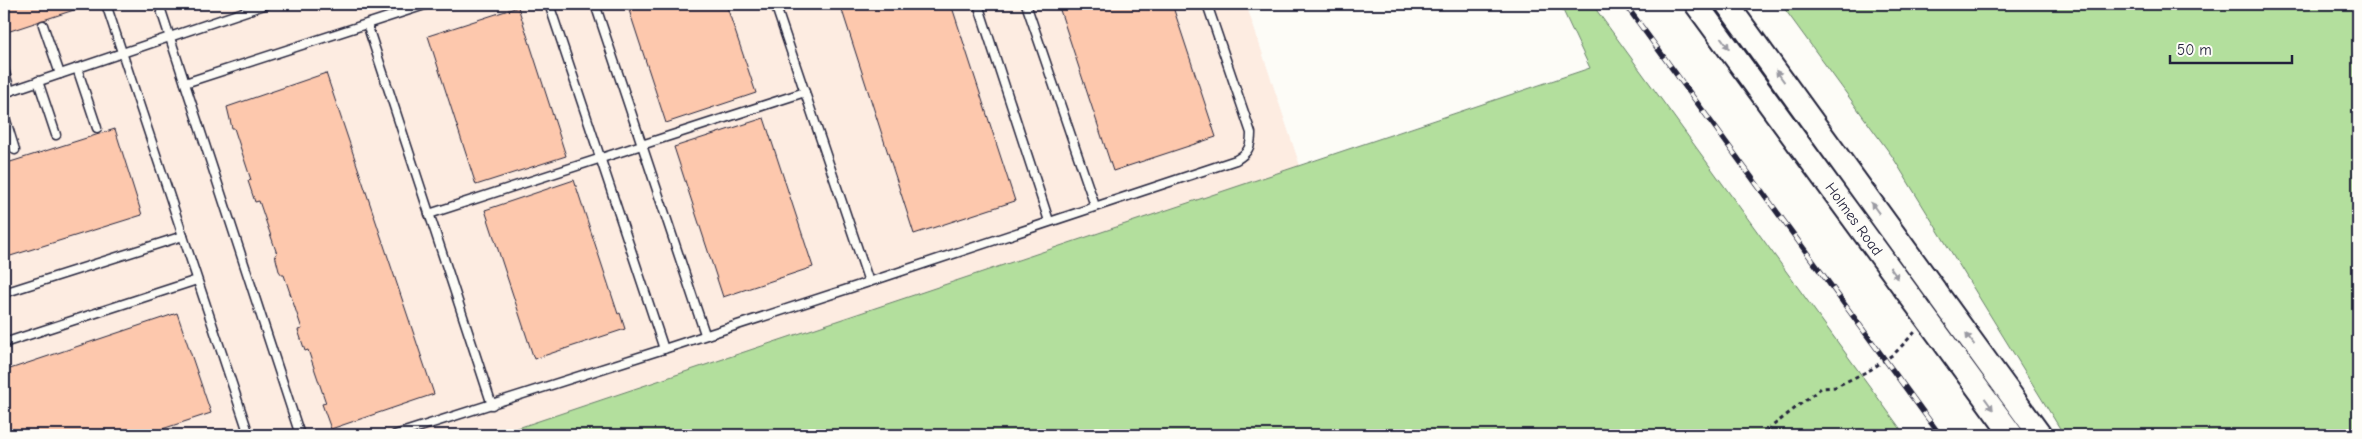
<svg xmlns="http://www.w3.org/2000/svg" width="2362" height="439" font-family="'Comic Neue',sans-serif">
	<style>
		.built { fill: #fdece1 }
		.green { fill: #b3df9d; stroke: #6a806c }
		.building { fill: #fdc8ad; stroke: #22223b }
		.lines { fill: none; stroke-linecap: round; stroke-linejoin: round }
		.lane-casing { stroke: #22223b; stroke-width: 11 }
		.secondary-casing { stroke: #22223b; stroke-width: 26 }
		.path { stroke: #22223b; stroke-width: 3; stroke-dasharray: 4 4; stroke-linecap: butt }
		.lane { stroke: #fdfcf7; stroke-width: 8 }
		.secondary { stroke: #fdfcf7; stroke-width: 22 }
		.rail-casing { stroke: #22223b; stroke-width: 5.5 }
		.rail { stroke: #fdfcf7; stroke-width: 4; stroke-dasharray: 11; stroke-linecap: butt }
		.oneway { fill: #9a9aa2 }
		.labels { text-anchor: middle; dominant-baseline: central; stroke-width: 5; stroke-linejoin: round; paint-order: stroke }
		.street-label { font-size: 15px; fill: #22223b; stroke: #fdfcf7 }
	</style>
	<rect width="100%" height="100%" fill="#fdfcf7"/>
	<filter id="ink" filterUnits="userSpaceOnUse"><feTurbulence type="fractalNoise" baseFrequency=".02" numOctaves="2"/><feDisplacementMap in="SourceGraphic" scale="10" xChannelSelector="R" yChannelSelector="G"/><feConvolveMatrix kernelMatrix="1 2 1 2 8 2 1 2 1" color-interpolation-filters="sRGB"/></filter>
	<g filter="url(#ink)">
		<polygon class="built" points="4,4 1246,4 1300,166 497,435 4,435"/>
		<g class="green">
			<polygon points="1560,4 1592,4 1905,435 497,435 1590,68"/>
			<polygon points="1781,4 2358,4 2358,435 2064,435 1892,156"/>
		</g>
		<g class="building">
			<polygon points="4,4 85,4 86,6 4,33"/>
			<polygon points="627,4 726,4 756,93 666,123"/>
			<polygon points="840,4 951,4 1015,201 914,234"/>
			<polygon points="1058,4 1172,4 1216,137 1113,171"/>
			<polygon points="518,7 566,156 476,185 428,36"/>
			<polygon points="326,73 434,394 331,429 322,404 326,403 308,350 305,351 298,330 302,329 284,275 282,275 279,271 275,255 277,254 259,201 255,202 248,181 251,180 234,128 232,128 227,107"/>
			<polygon points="764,118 813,267 723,297 674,147"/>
			<polygon points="115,129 142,215 4,258 4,164"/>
			<polygon points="574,180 618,314 620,313 625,329 534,359 485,210"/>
			<polygon points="177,313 211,413 144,435 4,435 4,371"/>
		</g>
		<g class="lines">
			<g class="lane-casing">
				<g id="lane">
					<polyline points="106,4 249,435"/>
					<polyline points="159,4 300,435"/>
					<polyline points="595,4 705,334"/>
					<path d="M775,4L869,282L1236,160C1248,153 1251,147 1251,133L1207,4"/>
					<polyline points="978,4 1049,221"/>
					<polyline points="1026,4 1095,206"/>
					<polyline points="367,24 492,405"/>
					<polyline points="43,25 60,74"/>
					<polyline points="77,68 97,128"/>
					<polyline points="4,69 10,91"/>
					<polyline points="38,81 56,135"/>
					<polyline points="185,83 428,4"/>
					<polyline points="4,93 267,4"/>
					<polyline points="4,114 15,150"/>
					<polyline points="429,214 805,92"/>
					<polyline points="4,293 183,236"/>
					<polyline points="4,343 197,280"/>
					<polyline points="664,349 869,282"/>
					<polyline points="395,435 664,349 549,4"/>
				</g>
			</g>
			<g class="secondary-casing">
				<g id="secondary">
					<polyline points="1696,4 2012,435"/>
					<polyline points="1727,4 2040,435"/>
				</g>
			</g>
			<polyline class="path" points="1761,435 1821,388 1835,387 1870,370 1895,353 1915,332"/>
			<use href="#lane" class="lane"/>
			<use href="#secondary" class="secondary"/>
			<g class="rail-casing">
				<polyline id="rail" points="1625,4 1940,435"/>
			</g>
			<use href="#rail" class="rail"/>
		</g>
		<defs><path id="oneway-solid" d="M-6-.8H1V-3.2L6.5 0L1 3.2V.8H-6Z" transform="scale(1.25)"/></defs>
		<g class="oneway">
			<use href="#oneway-solid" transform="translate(1725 43) rotate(54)"/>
			<use href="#oneway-solid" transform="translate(1780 76) rotate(-126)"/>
			<use href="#oneway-solid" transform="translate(1875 208) rotate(-126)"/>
			<use href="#oneway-solid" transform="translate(1894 273) rotate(54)"/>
			<use href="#oneway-solid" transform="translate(1970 339) rotate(-126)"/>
			<use href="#oneway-solid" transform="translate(1989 404) rotate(54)"/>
		</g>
	</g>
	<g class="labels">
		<g class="street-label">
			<text transform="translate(1854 219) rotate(54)">Holmes Road</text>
		</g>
	</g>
	<rect width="2362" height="439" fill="none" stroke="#fdfcf7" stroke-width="20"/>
	<rect x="10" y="10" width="2342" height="419" fill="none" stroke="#22223b" stroke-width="2" filter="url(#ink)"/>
	<path d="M2170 55v8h122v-8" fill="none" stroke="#22223b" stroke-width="2.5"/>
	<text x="2177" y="55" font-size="15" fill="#22223b" stroke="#fdfcf7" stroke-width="4" paint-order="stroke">50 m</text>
</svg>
